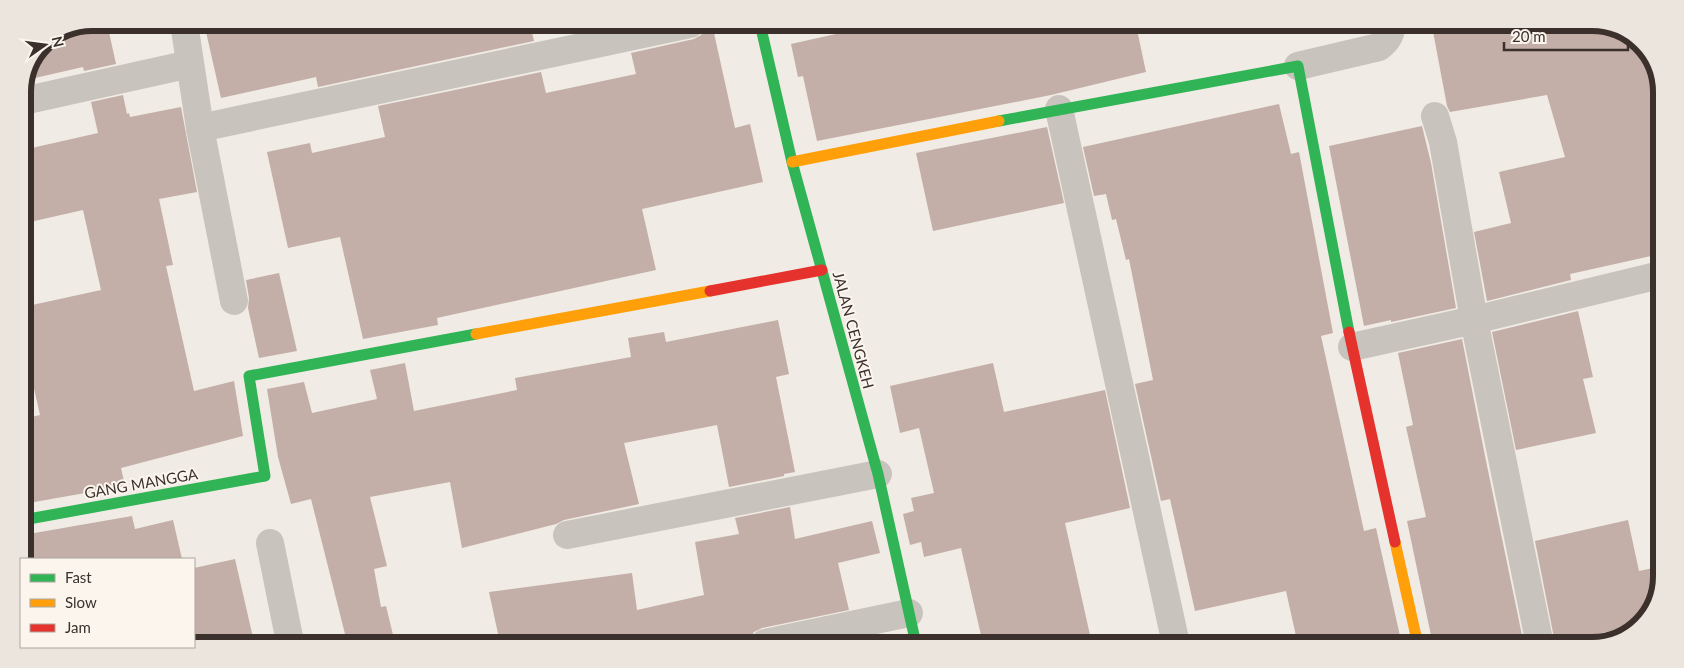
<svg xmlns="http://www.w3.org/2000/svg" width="1684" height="668" font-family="Lato,sans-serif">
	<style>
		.building { fill: #c3afa7 }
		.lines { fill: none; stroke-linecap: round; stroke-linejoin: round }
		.street { stroke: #c9c3be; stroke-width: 28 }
		.fast { stroke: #30b455; stroke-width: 11 }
		.slow { stroke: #ff9f0a; stroke-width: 11 }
		.jam { stroke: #e5322d; stroke-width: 11 }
		.labels { text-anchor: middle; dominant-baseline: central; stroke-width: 4; stroke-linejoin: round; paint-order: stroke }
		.street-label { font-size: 15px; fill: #3b302b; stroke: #fbf5ee }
		.rim { fill: none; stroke: #3b302b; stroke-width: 6 }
	</style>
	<rect width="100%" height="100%" fill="#f0ebe5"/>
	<g class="building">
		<polygon points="92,22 107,23 116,64 84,71 83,67 26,80 43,43"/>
		<polygon points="204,23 530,24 534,41 318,87 316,77 221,98"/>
		<polygon points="705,24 712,24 735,128 750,124 763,182 642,209 656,270 437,318 438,325 363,339 340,237 288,248 267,152 310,143 312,153 385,137 378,106 541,72 546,93 636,74 631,53 694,39 701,35 705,29"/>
		<polygon points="881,24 1136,25 1146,72 1051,95 817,141 803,76 798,77 791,44"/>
		<polygon points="1432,26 1615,26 1647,49 1661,87 1660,254 1570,274 1571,280 1487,301 1474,232 1511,223 1499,172 1565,157 1547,95 1450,112 1447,106"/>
		<polygon points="123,95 127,114 129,113 130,117 181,107 197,192 159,199 173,265 166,266 194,391 234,381 243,436 121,468 125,486 23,504 23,419 40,415 23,340 23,307 101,290 83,210 30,222 23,188 23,150 98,133 91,102"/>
		<polygon points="1279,104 1291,154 1299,152 1333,333 1321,336 1364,531 1376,528 1402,645 1298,645 1286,591 1195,611 1170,499 1161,501 1135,384 1153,380 1129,259 1126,260 1116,219 1112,220 1106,194 1094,196 1083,147"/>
		<polygon points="1422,126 1431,163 1456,308 1391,322 1391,320 1364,326 1329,146"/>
		<polygon points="1047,127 1064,203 933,231 916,153"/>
		<polygon points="279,273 297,351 259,358 248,308 249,298 246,280"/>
		<polygon points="1578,311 1593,377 1583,379 1596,433 1516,450 1492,332"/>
		<polygon points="778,320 789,374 776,377 795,472 784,474 784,476 729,487 717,425 624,443 639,504 564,520 556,524 462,548 450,482 370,497 387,566 374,569 381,607 386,606 395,643 347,642 311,499 291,504 278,457 267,389 304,382 312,413 377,399 370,370 405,363 414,411 517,390 515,378 631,357 628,338 664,332 666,342"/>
		<polygon points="1462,339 1485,456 1524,645 1433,645 1407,521 1426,517 1406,427 1413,425 1398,353"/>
		<polygon points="993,363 1004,412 1105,390 1130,508 1065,523 1092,644 983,644 961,548 924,557 921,542 910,545 903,514 914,511 911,498 934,493 919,428 900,433 890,386"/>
		<polygon points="790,507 795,539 872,521 880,553 838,563 849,610 762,628 754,632 750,638 750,643 500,643 489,592 632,573 637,610 704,595 695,542 739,534 735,518"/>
		<polygon points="132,516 135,529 173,520 182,559 23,559 23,535"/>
		<polygon points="1628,520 1639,571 1658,567 1658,599 1639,625 1555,643 1535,541"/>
		<polygon points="235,559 254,642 194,642 194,568"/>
	</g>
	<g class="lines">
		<g class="street">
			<polyline points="184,23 200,128 234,301"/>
			<path d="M1298,66L1379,47C1387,41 1390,36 1392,26"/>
			<polyline points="23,101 190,64"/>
			<polyline points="1059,109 1176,644"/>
			<polyline points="1435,116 1443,142 1474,320 1540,645"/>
			<polyline points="200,128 690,24"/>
			<polyline points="1352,347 1474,320 1660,275"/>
			<polyline points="567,535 878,474"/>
			<polyline points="270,543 290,642"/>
			<polyline points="765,643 909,613"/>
		</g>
		<g class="fast">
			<polyline points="760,24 792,162 878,474 916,644"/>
			<polyline points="999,121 1298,66 1349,332"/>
			<polyline points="23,520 265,476 249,376 476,334"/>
		</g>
		<g class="slow">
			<polyline points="792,162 999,121"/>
			<polyline points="476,334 710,291"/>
			<polyline points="1395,542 1418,645"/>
		</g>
		<g class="jam">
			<polyline points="710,291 822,270"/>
			<polyline points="1349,332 1395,542"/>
		</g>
	</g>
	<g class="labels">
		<g class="street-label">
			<text transform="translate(854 330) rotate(75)">JALAN CENGKEH</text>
			<text transform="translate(141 483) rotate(-10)">GANG MANGGA</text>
		</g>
	</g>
	<path d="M0 0H1684V668H0ZM92 31H1592A61 61 0 0 1 1653 92V576A61 61 0 0 1 1592 637H92A61 61 0 0 1 31 576V92A61 61 0 0 1 92 31Z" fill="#ece5de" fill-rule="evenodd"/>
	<path class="rim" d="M92 31H1592A61 61 0 0 1 1653 92V576A61 61 0 0 1 1592 637H92A61 61 0 0 1 31 576V92A61 61 0 0 1 92 31Z"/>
	<rect x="20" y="558" width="175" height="90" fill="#fbf5ee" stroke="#aea6a0"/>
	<rect x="30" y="574" width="25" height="8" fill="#30b455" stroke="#aea6a0"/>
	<text x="65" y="583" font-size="15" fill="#3b302b">Fast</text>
	<rect x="30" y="599" width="25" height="8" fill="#ff9f0a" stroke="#aea6a0"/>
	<text x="65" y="608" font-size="15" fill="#3b302b">Slow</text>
	<rect x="30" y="624" width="25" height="8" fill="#e5322d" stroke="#aea6a0"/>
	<text x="65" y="633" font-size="15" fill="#3b302b">Jam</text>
	<g transform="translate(45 45) rotate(76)" stroke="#fbf5ee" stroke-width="4" paint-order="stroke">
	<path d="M0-4L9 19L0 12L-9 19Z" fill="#3b302b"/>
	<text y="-8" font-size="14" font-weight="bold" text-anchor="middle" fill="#3b302b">N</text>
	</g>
	<path d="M1504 42v8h124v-8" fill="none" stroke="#3b302b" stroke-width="2.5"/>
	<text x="1512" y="42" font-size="15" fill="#3b302b" stroke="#fbf5ee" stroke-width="4" paint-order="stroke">20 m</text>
</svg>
